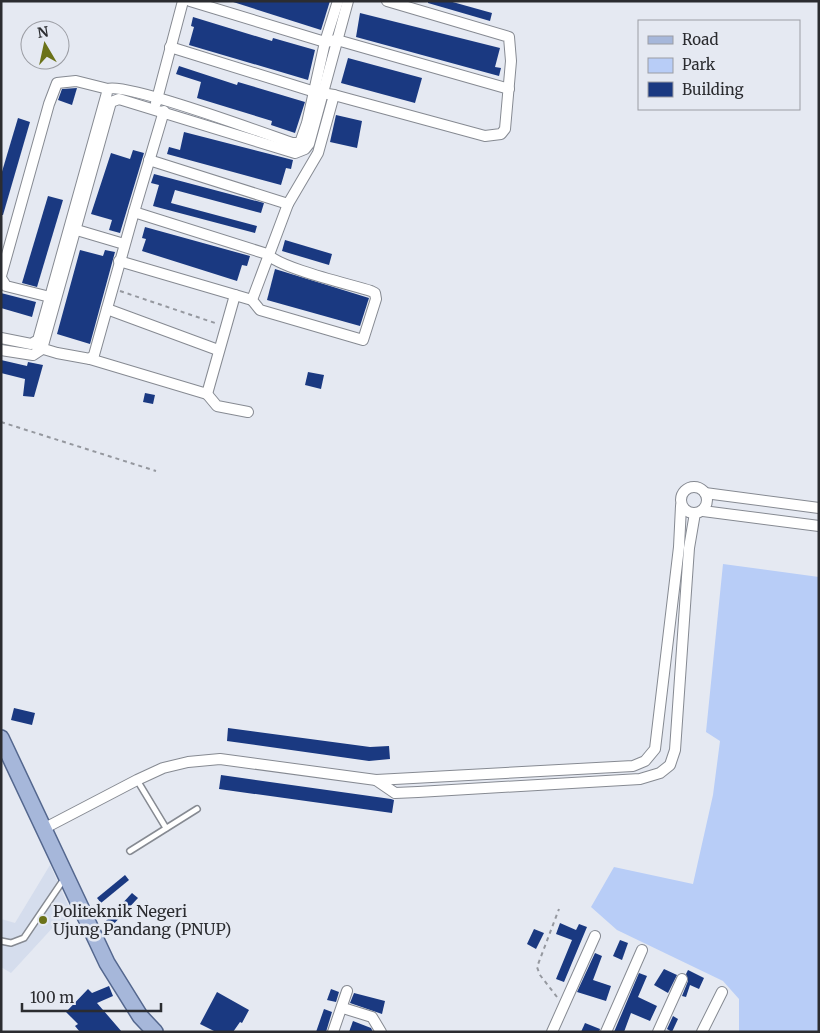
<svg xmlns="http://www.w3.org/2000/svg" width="820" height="1033" font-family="Merriweather,serif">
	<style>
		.built { fill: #d5dded }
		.green { fill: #b8cdf7 }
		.building { fill: #1a3981 }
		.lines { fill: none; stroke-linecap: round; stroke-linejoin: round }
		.lane-casing { stroke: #868a92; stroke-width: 8 }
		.street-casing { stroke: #868a92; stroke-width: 12 }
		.primary-casing { stroke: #54678e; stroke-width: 18 }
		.path { stroke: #95989f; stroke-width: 2; stroke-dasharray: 4 4; stroke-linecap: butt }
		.lane { stroke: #fff; stroke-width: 5 }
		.street { stroke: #fff; stroke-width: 10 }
		.primary { stroke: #a6b7da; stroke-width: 15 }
		.poi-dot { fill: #6b7219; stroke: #e5e9f2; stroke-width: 2 }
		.labels { text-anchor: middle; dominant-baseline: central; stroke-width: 5; stroke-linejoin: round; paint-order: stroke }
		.poi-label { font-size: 16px; fill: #2b2c30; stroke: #e5e9f2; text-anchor: start }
	</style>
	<rect width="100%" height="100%" fill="#e5e9f2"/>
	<polygon class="built" points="50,865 73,916 67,921 56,924 11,973 1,967 1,919 15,923"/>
	<polygon class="green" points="723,564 819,577 819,1032 739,1032 739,999 723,981 617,930 591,907 614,867 693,884 713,795 720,741 706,732"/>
	<g class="building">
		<polygon points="230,1 330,1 321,30"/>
		<polygon points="428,1 449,1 492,13 490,21 428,3"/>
		<polygon points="360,13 500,48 495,67 501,68 499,76 356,37"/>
		<polygon points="193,17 272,41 273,38 315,50 308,80 189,45 194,27 191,26"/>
		<polygon points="348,58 422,78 415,103 341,83"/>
		<polygon points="179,66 237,85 238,82 305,102 295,133 271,125 272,121 197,98 201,82 176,74"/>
		<polygon points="77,88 72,105 58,100 62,89"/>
		<polygon points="336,115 362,121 357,148 330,142"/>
		<polygon points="18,118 30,122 3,215 1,215 1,175"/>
		<polygon points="184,132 293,160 291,169 286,168 281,185 167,154 169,147 180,150"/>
		<polygon points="133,150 144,153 120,233 109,230 112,220 91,214 111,153 130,159"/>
		<polygon points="154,174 264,203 261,213 175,190 171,203 257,226 255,233 153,206 159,185 151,183"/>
		<polygon points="48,196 63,200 37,287 22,283"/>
		<polygon points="145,227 250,256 247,266 242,265 237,281 142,251 146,239 142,238"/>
		<polygon points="285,240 332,254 329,265 282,251"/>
		<polygon points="80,250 103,256 105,250 115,252 90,344 57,334"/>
		<polygon points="275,269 369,298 360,326 267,300"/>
		<polygon points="1,293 36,302 32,317 1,308"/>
		<polygon points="1,360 27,366 28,362 43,365 34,397 23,396 25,379 1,373"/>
		<polygon points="308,372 324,375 321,389 305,385"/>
		<polygon points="145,393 155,395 153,404 143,402"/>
		<polygon points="14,708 35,713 32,725 11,720"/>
		<polygon points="228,728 370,747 389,746 390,759 369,761 227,741"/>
		<polygon points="221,775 391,799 394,800 392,813 219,789"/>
		<polygon points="125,875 129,880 101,903 97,898"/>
		<polygon points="132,893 138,898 111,927 105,922"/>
		<polygon points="560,923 576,930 579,924 587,927 564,982 556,979 572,940 556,934"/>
		<polygon points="534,929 544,933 536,949 527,944"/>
		<polygon points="620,940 628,943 622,960 613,956"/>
		<polygon points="595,953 602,956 593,980 611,986 606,1001 577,992"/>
		<polygon points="664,969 677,975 668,993 654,985"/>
		<polygon points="688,970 704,978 699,989 690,985 686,997 682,996 688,981 686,974"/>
		<polygon points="639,973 647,976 638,997 657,1006 650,1021 631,1013 624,1032 614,1032"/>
		<polygon points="109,986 113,996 97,1003 122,1032 80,1032 75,1026 78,1024 66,1012 88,989 92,993"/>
		<polygon points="331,989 339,992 336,1002 327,1000"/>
		<polygon points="217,992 249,1010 242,1023 240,1022 233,1032 216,1032 200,1024"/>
		<polygon points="354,993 385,1001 382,1014 350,1003"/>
		<polygon points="324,1009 332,1012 326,1032 316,1032"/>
		<polygon points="673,1016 678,1019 672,1032 667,1029"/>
		<polygon points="353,1021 371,1028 373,1032 349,1032"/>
		<polygon points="585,1023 600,1029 599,1032 581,1032"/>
	</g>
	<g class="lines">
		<g class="lane-casing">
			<g id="lane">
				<polyline points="137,780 166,828"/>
				<polyline points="130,851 197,809"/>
				<polyline points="1,941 11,943 24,938 64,879"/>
			</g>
		</g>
		<g class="street-casing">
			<g id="street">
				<polyline points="190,1 325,42 337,40 509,89"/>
				<polyline points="334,95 485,136 501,134 505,129 511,61 509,37 387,1"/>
				<polyline points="156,103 183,1"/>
				<path d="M164,111L134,212L267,254C282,269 349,284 371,291L375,293L376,299L363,340L260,310L252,300L288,204L318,153L334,95L315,92L170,47"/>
				<polyline points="149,160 288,204"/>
				<polyline points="70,228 124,244"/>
				<polyline points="119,261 252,300"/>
				<polyline points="1,276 49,104 57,83 76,81 108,89"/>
				<polyline points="1,278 6,286 50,297"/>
				<polyline points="107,309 218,350"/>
				<path d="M1,338L31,344L38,340L108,89C125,82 266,134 292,143H300L307,123L325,42L338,1"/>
				<polyline points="37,347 57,353 90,359 94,355 134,212"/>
				<polyline points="1,350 33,355 42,349 111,102 119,99 295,153 305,149 309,144 348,1"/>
				<polyline points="90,359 207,394 235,295"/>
				<polyline points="207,394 217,406 248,412"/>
				<circle cx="694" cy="500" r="13"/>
				<polyline points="705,493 819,508"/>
				<polyline points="703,511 819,526"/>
				<polyline points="376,780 395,793 418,792 640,779 660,773 670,765 675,750 689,548 695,513"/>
				<polyline points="45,828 137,780 163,768 188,762 220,759 376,780 633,766 645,761 655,749 679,547 681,506"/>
				<polyline points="343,1008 372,1017 381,1032"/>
				<polyline points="333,1032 347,991"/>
				<polyline points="552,1032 595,936"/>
				<polyline points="606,1032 642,950"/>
				<polyline points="658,1032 682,979"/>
				<polyline points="702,1032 722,992"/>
			</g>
		</g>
		<g class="primary-casing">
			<polyline id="primary" points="1,738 107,963 140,1016 155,1032"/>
		</g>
		<g class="path">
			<polyline points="120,291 218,324"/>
			<polyline points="1,422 156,471"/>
			<polyline points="557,997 540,975 537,967 559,909"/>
		</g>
		<use href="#lane" class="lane"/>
		<use href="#street" class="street"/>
		<use href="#primary" class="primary"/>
	</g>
	<circle class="poi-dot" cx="43" cy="920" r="5"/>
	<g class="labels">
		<g class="poi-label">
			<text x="53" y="911">Politeknik Negeri<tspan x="53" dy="18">Ujung Pandang (PNUP)</tspan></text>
		</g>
	</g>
	<rect width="820" height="1033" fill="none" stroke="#2b2c30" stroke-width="5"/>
	<rect x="638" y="20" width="162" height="90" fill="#e5e9f2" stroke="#9b9da4"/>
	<rect x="648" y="36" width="25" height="8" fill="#a6b7da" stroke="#9b9da4"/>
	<text x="682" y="45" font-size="15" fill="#2b2c30">Road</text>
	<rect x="648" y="58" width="25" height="15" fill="#b8cdf7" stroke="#9b9da4"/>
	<text x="682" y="70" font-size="15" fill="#2b2c30">Park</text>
	<rect x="648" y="82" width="25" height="15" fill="#1a3981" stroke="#9b9da4"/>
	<text x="682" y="95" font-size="15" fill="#2b2c30">Building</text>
	<g transform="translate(45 45) rotate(351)"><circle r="24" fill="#e5e9f2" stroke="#9b9da4"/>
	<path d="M0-4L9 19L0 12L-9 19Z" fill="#6b7219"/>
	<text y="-8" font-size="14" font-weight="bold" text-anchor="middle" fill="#2b2c30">N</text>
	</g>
	<path d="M22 1003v8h139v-8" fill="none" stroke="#2b2c30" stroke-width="2.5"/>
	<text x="30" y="1003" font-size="15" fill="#2b2c30" stroke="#e5e9f2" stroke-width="4" paint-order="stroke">100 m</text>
</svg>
